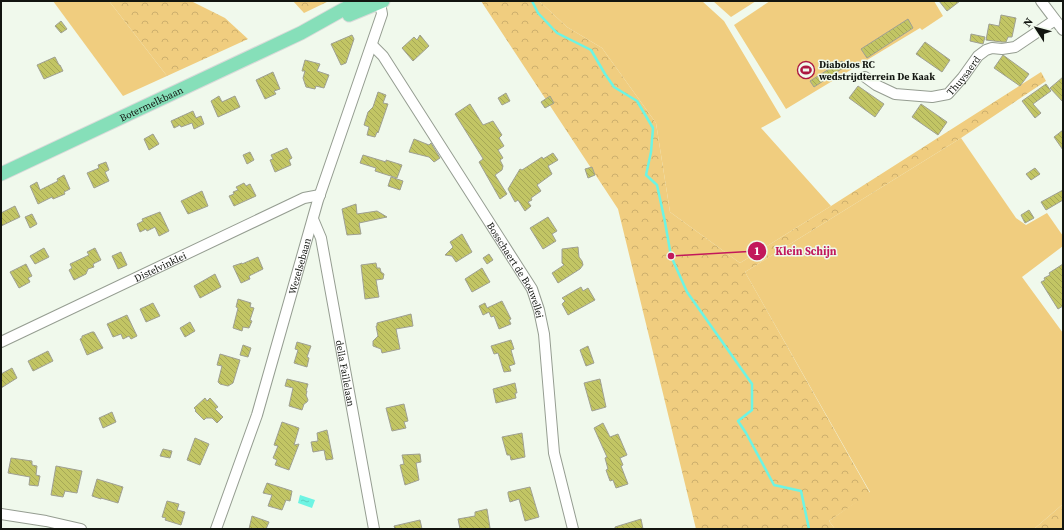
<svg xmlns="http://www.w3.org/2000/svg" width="1064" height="530" font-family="'Source Serif 4',serif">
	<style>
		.green { fill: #f0cd7f }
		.forest { fill: url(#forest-crowns) }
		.water { fill: url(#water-ripples) }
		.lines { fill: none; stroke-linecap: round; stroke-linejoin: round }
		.stream { stroke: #6df4e3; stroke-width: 2.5 }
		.building { fill: url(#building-back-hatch); stroke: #9fa092 }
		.minor-casing { stroke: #959d91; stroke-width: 12 }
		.major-casing { stroke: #d9dad9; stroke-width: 15 }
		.minor { stroke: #fff; stroke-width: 10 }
		.major { stroke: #86dfb9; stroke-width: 13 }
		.labels { text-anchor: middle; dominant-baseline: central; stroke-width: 3; stroke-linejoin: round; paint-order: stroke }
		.poi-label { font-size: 10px; font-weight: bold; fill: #121510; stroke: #f0f9ec; text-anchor: start }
		.street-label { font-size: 10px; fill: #121510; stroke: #f0f9ec }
		.leader { fill: none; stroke: #c2185b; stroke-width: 1.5 }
		.callout-dot { fill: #c2185b; stroke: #f0f9ec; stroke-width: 1.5 }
		.mark-label { font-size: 12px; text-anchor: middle; font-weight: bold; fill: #fff }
		.callout-label { font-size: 11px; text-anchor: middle; font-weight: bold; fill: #c2185b; stroke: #f0f9ec; stroke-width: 3; stroke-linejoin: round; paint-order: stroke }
	</style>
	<defs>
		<pattern id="forest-crowns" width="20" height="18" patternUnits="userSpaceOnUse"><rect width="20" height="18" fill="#f0cd7f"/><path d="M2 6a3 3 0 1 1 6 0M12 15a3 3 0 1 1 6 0" fill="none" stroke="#cdaf6d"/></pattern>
		<pattern id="water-ripples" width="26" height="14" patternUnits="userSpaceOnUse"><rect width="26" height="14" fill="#6df4e3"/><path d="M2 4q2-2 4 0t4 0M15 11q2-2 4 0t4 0" fill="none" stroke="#5dd0c2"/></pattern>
		<pattern id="building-back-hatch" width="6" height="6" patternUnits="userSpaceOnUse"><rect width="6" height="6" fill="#c2c564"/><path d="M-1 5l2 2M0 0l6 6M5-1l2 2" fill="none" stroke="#a6a856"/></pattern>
	</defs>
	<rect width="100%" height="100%" fill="#f0f9ec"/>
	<g class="green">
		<polygon points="53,1 109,1 167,76 123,96"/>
		<polygon points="539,1 702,1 724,21 781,117 761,128 831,206 740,263 670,212 656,123 602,48 567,27"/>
		<polygon points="713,1 756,1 731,17"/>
		<polygon points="770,1 934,1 943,16 922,30 920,28 786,109 734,25"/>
		<polygon points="961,138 1016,218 1026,225 1047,213 1063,236 1063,246 1022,277 1063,333 1063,504 1034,529 835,529 829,521 870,492 745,272"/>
	</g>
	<g class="forest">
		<polygon points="109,1 191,1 225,18 248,39 167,76"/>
		<polygon points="293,1 329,1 304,13"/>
		<polygon points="481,1 539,1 567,27 602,48 656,123 670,212 740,263 831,206 1041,72 1046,81 961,138 745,272 870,493 829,521 835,529 696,529 618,209"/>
		<polygon points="1063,504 1063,529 1034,529"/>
	</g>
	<polygon class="water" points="300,495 315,500 312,508 298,503"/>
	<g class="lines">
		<polyline class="stream" points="532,1 538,13 557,33 591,50 605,74 614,87 637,101 653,128 651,152 646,175 657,185 665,222 671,256 687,292 752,384 752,410 738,421 746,433 774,485 801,491 809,529"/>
	</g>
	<g class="building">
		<polygon points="939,1 960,1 947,11"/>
		<polygon points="1001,15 1016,18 1012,37 1008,37 1006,42 1002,42 986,40 989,24 999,26"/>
		<polygon points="908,19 913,28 867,58 861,49"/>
		<polygon points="61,21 67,29 61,33 55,26"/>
		<polygon points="971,34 985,37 983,44 970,41"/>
		<polygon points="352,35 354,39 346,63 341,65 331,44"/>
		<polygon points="420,35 429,46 413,61 402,48 414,37 417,40"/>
		<polygon points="925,42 950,60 942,72 916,54"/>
		<polygon points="1003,55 1029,74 1020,86 994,68"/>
		<polygon points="55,57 59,65 60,65 63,71 44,79 37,65"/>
		<polygon points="305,60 320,64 317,71 329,75 324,88 316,86 315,89 306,87 303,78 305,71 302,71"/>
		<polygon points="842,61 846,66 814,87 810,81"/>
		<polygon points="273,72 280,89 274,91 276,94 265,99 256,80"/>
		<polygon points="1063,77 1063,102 1050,88"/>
		<polygon points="1046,84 1051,91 1033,104 1041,113 1035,118 1022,101"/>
		<polygon points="858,86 884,104 875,117 849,98"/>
		<polygon points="378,92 386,95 383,103 388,104 378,133 377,132 375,137 367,135 369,127 364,125 368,112 373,107"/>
		<polygon points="506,93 510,101 502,105 498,98"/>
		<polygon points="219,96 222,102 235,96 240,107 218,117 211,101"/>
		<polygon points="550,96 554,103 545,108 541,102"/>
		<polygon points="470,104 483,125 493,121 502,135 499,138 504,146 498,150 503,158 500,160 503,166 502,170 495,175 507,194 500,199 479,162 483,159 482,157 455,114"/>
		<polygon points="921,104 947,122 938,135 912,117"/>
		<polygon points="193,111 196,118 201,116 204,124 194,129 192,123 181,127 180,125 174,128 171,121"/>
		<polygon points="1063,130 1063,150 1054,137"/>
		<polygon points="153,134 159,144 149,150 144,139"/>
		<polygon points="414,139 429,145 431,143 440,158 434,162 429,157 409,152"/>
		<polygon points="287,148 292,158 289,160 291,165 275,172 270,160 273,159 271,155"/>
		<polygon points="250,152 254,160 247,164 243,155"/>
		<polygon points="553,153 558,160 548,166 552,174 537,185 541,191 531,198 532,200 528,202 531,206 525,211 518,200 515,202 508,189 520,169 522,170 542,157 543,159"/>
		<polygon points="363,155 386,162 386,160 402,165 397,178 375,171 376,168 360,163"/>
		<polygon points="106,162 109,170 105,172 109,181 94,188 87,173 99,168 98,165"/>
		<polygon points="592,167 595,175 588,178 585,169"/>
		<polygon points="1035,168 1040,174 1031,180 1026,174"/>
		<polygon points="64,175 70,189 64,192 65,194 53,199 52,197 38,204 30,186 37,182 40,190 58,181 57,179"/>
		<polygon points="391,177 403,181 400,190 388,186"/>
		<polygon points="244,183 246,186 250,184 256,196 234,206 229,196 234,194 233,192 238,190 236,187"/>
		<polygon points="1063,190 1063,200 1046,210 1041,202"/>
		<polygon points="202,191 208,206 188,214 181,201"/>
		<polygon points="356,204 357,214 377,211 387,217 359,223 361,234 347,235 342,209"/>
		<polygon points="15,206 20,217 1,226 1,213"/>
		<polygon points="1029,210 1034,218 1025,223 1021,215"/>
		<polygon points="160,212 169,231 159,236 155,227 147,231 146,229 140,232 137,224 143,221 142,219"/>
		<polygon points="32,214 37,224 30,228 25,217"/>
		<polygon points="548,217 557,231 552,234 556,241 543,249 530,228"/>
		<polygon points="462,234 472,252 456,262 452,256 445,255 453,247 450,242"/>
		<polygon points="578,247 579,257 582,261 583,265 580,269 558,283 552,273 564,265 562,263 562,249"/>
		<polygon points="44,248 49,257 35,264 30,256"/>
		<polygon points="95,248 101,260 93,264 94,267 88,269 86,274 74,280 69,270 72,268 70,264 89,255 87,252"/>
		<polygon points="121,252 127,265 118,269 112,256"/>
		<polygon points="489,254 493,260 487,264 483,258"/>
		<polygon points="258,257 263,269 249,276 250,279 241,283 233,266 242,263 242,264"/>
		<polygon points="376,263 377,268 380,268 381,272 384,274 383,279 376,280 379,297 365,299 361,265"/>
		<polygon points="26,264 32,276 28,278 30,282 19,288 10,272"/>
		<polygon points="1063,264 1063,306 1058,309 1041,282 1045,280 1044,278 1050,275 1049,273"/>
		<polygon points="482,268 490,282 472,292 465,279"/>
		<polygon points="215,274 221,287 200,298 194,286"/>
		<polygon points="581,287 583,291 588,288 595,300 568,315 562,304 565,301 562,298"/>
		<polygon points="238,299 251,303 250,307 254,308 250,320 252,321 249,328 243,327 242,331 233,328 238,308 236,307"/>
		<polygon points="502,301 511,319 509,320 511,324 499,329 494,316 491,317 489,312 483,315 479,306 485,303 487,308"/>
		<polygon points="153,303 160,316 146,322 140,309"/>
		<polygon points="411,314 413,326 396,329 400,349 382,353 381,349 373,346 373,341 378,336 376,326 377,326 377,323"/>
		<polygon points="127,315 137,336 131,339 129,336 123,339 121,334 113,337 107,324"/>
		<polygon points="190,322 195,331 185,337 180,328"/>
		<polygon points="92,332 94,332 103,348 87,355 80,339 82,338 82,336"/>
		<polygon points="511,340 514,349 511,350 515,364 509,366 511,371 504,372 498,353 494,354 491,346"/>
		<polygon points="297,342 311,346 307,357 309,358 307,367 294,363 298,350 295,349"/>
		<polygon points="243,345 251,348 248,357 240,355"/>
		<polygon points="588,346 594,363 586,366 580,350"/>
		<polygon points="48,351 53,361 33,371 28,361"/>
		<polygon points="220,354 240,360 233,383 228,386 220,384 218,382 222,366 217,365"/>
		<polygon points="12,368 17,378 1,388 1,374"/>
		<polygon points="287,379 308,384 306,391 307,391 306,395 308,400 307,402 304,404 302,410 289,406 293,388 285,386"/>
		<polygon points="600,379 606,407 592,411 584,383"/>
		<polygon points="515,383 517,393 515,393 516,398 496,403 493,389"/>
		<polygon points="205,398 207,401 210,398 218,407 215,409 223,417 217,423 212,418 206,418 204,420 195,411 196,410 194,408"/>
		<polygon points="404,404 408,421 404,422 406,428 392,431 386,408"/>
		<polygon points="112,412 116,422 103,428 99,418"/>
		<polygon points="282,422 299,428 294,445 299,444 289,470 275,465 277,460 273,458 278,446 274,445"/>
		<polygon points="603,423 610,437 618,434 627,455 620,458 623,465 621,466 628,484 616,488 613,480 610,481 606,470 608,469 605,458 607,457 594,428"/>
		<polygon points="327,430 333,459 326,460 324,450 313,452 311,442 318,441 317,433"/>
		<polygon points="522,433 525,457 511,460 510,455 507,455 502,437"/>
		<polygon points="195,438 209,444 200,465 187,460"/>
		<polygon points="163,449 172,451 170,458 160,456"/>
		<polygon points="420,454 421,462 416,463 419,480 405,485 400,465 404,464 402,455"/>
		<polygon points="11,458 32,461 32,465 37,466 36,475 40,476 38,486 29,485 30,477 8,473"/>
		<polygon points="56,466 82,471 77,493 65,491 63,497 51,495"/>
		<polygon points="97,479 123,487 118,503 101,498 101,499 92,496"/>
		<polygon points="267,483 292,491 290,501 286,500 282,510 268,506 272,495 263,493"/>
		<polygon points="530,487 539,517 525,521 519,499 510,502 508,494 508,492"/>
		<polygon points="167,501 179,504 177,510 185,512 181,525 165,520 166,518 162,517"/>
		<polygon points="487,509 490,528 486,529 460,529 458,519 475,516 475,512"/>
		<polygon points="252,516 269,522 266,529 249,529"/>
		<polygon points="641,519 643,529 615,529 615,527"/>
		<polygon points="420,520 422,529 395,529 394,526"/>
	</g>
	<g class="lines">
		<g class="minor-casing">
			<g id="minor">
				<polyline points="1041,1 1063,30"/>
				<path id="s1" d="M372,45L383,56L532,289L539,310L544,334L554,453L573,529"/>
				<path id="s2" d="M865,77L876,85L895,94L932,97L948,94L963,77L978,56L986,50L992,48L1002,49L1015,47L1055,20"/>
				<path id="s3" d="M313,219L321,238L374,529"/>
				<path id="s4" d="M1,342L304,198L320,195"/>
				<polyline points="1,514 46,521 81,529"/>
				<path id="s5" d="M216,529L257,415L318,200L382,14L380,3"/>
			</g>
		</g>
		<g class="major-casing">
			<g id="major">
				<polyline points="349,15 383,1"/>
				<path id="s6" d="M1,174L301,33L344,9L360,1"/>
			</g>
		</g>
		<use href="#minor" class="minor"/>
		<use href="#major" class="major"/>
	</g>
	<defs>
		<g id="stadium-ring" transform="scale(0.9)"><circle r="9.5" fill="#f0f9ec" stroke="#ac1740" stroke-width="1.5"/><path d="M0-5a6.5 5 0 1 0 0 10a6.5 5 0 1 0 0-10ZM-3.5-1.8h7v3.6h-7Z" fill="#ac1740"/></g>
	</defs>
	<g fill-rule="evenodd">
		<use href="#stadium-ring" x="806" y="70"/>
	</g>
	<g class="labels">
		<g class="poi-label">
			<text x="819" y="64">Diabolos RC<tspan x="819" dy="12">wedstrijdterrein De Kaak</tspan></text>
		</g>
		<g class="street-label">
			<text stroke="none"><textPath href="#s2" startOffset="112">Thuysaerd</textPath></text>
			<text stroke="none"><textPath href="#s6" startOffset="166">Botermelkbaan</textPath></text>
			<text stroke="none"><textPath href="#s5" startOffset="276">Wezelsebaan</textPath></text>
			<text stroke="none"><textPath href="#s4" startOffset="176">Distelvinklei</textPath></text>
			<text stroke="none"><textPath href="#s1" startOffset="268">Bosschaert de Bouwellei</textPath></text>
			<text stroke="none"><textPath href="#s3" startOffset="158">della Faillelaan</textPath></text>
		</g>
	</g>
	<path class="leader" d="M671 256L757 251"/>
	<g class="callout-dot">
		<circle cx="671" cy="256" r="4"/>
		<circle cx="757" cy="251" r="10"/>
	</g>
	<g class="mark-label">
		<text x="757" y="255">1</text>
	</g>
	<g class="callout-label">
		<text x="806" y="255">Klein Schijn</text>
	</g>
	<rect width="1064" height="530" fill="none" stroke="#121510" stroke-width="4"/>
	<g transform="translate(1036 28) rotate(306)" stroke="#f0f9ec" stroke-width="3" paint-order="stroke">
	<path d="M0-3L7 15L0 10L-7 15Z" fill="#121510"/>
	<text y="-6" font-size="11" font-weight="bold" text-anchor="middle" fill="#121510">N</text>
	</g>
</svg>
